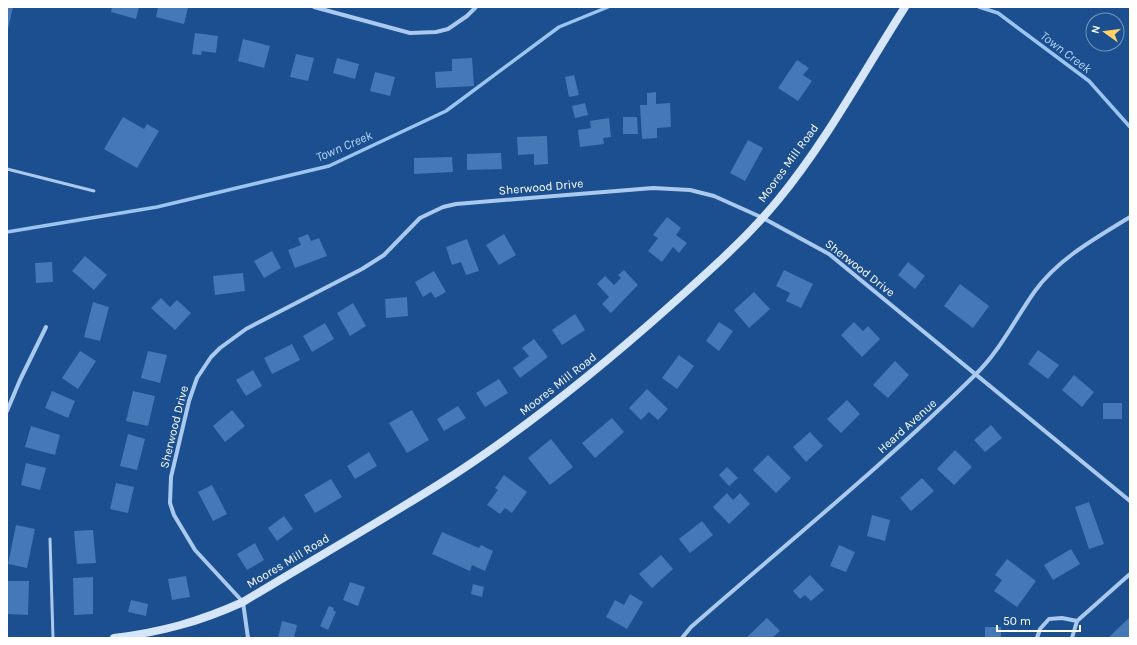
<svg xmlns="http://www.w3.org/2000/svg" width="1137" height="645" font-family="Karla,sans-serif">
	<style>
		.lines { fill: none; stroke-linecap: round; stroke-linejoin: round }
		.stream { stroke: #9cc4f0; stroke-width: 3.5 }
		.building { fill: #4478b7 }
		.lane { stroke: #a9c9ee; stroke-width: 3 }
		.street { stroke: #a9c9ee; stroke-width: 4 }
		.secondary { stroke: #d6e6fa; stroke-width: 8 }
		.labels { text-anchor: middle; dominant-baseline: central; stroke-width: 3; stroke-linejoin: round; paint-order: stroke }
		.street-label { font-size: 12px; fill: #fff; stroke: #1b4f8f }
		.water-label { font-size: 13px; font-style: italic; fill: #b5d3f5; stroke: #1b4f8f }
	</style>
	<rect width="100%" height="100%" fill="#1b4f8f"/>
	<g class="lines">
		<g class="stream">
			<polyline points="979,7 998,13 1089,81 1130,127"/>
			<polyline points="7,232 157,207 329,166 446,111 559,27 608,7"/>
		</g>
	</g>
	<g class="building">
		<polygon points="7,7 13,7 8,29 7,29"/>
		<polygon points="112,7 139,7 136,19 111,12"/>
		<polygon points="158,7 188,8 184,24 156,17"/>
		<polygon points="195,33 218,36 216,53 202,51 201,55 192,54"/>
		<polygon points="243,39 270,46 264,68 238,61"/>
		<polygon points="296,54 314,58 308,81 290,77"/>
		<polygon points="337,58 359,64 355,79 333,73"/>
		<polygon points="472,58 474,86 436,88 435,72 452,71 452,59"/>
		<polygon points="797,60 809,68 803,75 812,81 798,101 778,88"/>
		<polygon points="375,72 395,77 390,96 370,91"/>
		<polygon points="574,75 579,95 569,97 565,77"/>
		<polygon points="656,92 656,104 670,103 671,127 657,128 657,138 642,139 640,105 647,105 647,93"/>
		<polygon points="585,103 588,115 575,118 572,106"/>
		<polygon points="123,117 144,129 147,124 159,131 137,168 104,149"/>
		<polygon points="623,117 637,117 638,134 623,134"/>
		<polygon points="609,118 611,137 603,138 604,144 580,147 578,130 591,128 590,121"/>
		<polygon points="547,136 548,164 534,165 534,154 518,155 517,137"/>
		<polygon points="748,140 763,148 745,181 730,173"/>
		<polygon points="501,153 502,169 467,170 467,154"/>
		<polygon points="452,157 453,172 414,174 414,158"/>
		<polygon points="667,217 681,228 676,235 687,243 679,253 673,247 662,262 648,251 658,238 653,235"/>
		<polygon points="308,234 311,241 319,238 327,256 295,268 288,250 301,245 298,238"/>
		<polygon points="504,234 516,255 499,265 486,245"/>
		<polygon points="467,239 479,271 466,275 461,262 452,265 446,247"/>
		<polygon points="272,251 281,268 264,278 254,261"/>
		<polygon points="85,256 107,275 94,290 72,271"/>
		<polygon points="52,262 53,282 36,283 35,263"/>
		<polygon points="908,262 925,276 915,289 898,275"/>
		<polygon points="624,270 638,285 611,313 602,304 609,297 597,284 605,276 614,285 621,278 618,275"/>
		<polygon points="784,270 813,284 801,308 786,301 790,293 776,286"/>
		<polygon points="434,271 446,292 435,298 431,292 423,297 415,282"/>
		<polygon points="243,273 245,291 215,295 213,276"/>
		<polygon points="960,284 989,306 973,328 944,306"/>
		<polygon points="754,292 770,309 749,328 734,310"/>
		<polygon points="407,297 408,316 386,318 385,299"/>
		<polygon points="161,298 170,307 177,300 191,313 175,330 151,308"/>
		<polygon points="93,302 109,307 100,341 84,337"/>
		<polygon points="353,303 366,326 350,336 337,313"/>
		<polygon points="575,314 585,330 562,345 552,330"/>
		<polygon points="719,322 733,331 719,351 706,341"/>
		<polygon points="854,322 863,331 868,326 880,339 862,357 841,335"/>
		<polygon points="325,323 334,339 312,352 303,336"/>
		<polygon points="534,339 548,357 520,378 513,368 529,356 522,348"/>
		<polygon points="292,344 300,360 272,374 264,358"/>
		<polygon points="1038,350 1059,365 1048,379 1028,364"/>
		<polygon points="80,351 96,361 78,389 62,378"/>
		<polygon points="148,351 167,355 160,383 141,378"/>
		<polygon points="679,355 694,366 677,389 662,378"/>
		<polygon points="895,361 909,375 888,398 873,385"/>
		<polygon points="253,370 262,386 246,396 236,380"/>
		<polygon points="1074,375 1094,392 1082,407 1062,390"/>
		<polygon points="499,379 508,393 485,407 476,393"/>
		<polygon points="647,389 668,409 658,420 649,412 641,420 629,408"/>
		<polygon points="52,391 75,401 68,418 45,408"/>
		<polygon points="133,391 155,396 148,426 126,421"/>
		<polygon points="847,400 860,414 841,433 827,419"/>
		<rect x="1103" y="403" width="19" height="16"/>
		<polygon points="458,406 466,418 444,431 437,419"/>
		<polygon points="232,410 245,426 225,442 213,426"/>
		<polygon points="412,410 429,440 407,453 389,423"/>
		<polygon points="612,418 624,432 595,458 582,443"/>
		<polygon points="991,425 1002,438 985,452 974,440"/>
		<polygon points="31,426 60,435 55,455 25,447"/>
		<polygon points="810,432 823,446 806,462 793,447"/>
		<polygon points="128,434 145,439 137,470 120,466"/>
		<polygon points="551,439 573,467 550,485 528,458"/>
		<polygon points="955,450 972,467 954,485 937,469"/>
		<polygon points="369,452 377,466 355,479 347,466"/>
		<polygon points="768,455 791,478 776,493 753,470"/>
		<polygon points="26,463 46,468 40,490 21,485"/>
		<polygon points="727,467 738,478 729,486 719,475"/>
		<polygon points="504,475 527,492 512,513 505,508 500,514 487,505 498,490 495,488"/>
		<polygon points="922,478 934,491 911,511 900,498"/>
		<polygon points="331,479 342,497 315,513 304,495"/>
		<polygon points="116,483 134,487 128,513 110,509"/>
		<polygon points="212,485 227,514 213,521 198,492"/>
		<polygon points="727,493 733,500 740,493 750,504 729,524 713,507"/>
		<polygon points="1089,502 1104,544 1089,549 1075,507"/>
		<polygon points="872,515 890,520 885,541 867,536"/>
		<polygon points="284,516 293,529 277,541 268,528"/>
		<polygon points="702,521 713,535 690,553 679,539"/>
		<polygon points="16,525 35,529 27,568 8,564"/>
		<polygon points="93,530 96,563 77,564 74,531"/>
		<polygon points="442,532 479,548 481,545 493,551 485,571 472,565 470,571 432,554"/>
		<polygon points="255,543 264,560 247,570 237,554"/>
		<polygon points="839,545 855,552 846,572 830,566"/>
		<polygon points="1071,549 1080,564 1053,580 1044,565"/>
		<polygon points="661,555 673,569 652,588 639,574"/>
		<polygon points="1007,559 1036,581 1017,607 994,591 1002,580 995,575"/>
		<polygon points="810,575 824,590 811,601 805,595 800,599 793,591"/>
		<polygon points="186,576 190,597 172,600 168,579"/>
		<polygon points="93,577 93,614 74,615 73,578"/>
		<polygon points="7,581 29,581 28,615 7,614"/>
		<polygon points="350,582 365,587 358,606 343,600"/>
		<polygon points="473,584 484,587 482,597 471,594"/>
		<polygon points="630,594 643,602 627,629 606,617 615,600 624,605"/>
		<polygon points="131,600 148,604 146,616 128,612"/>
		<polygon points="329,606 334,608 333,610 336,612 328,630 320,626"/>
		<polygon points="1130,617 1130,638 1108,638"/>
		<polygon points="767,618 780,631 772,638 746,638"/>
		<polygon points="282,621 297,625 294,638 278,638"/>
		<rect x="985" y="627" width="16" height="11"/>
	</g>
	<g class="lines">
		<g class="lane">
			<polyline points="7,169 94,191"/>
			<polyline points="50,539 53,638"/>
		</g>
		<g class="street">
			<polyline points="314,7 410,33 436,32 448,29 467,16 476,7"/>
			<polyline points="7,411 20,380 46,327"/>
			<polyline points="1077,621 1130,574"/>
			<polyline points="248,638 243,602 195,550 174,515 170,503 171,477 189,401 197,378 211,357 220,348 246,329 362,269 384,255 420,218 443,207 456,204 653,188 690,190 714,196 763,218 829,254 1130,501"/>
			<path d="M682,638L691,627C786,544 885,464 975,375C1000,351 1015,319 1035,291C1059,258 1096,238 1130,217"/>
			<polyline points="1037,638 1040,629 1049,619 1062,618 1077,621 1072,638"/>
		</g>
		<path class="secondary" d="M114,638C161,632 199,622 243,602C309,562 376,524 441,483C523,431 598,370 671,305C708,272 746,239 778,200C826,142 864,71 905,7"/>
	</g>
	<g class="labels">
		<g class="street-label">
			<text transform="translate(788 163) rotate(-54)">Moores Mill Road</text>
			<text transform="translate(541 187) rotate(-5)">Sherwood Drive</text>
			<text transform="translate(860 268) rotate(38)">Sherwood Drive</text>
			<text transform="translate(558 384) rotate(-38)">Moores Mill Road</text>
			<text transform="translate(907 426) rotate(-42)">Heard Avenue</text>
			<text transform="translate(174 427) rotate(-76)">Sherwood Drive</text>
			<text transform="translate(288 561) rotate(-31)">Moores Mill Road</text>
		</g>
		<g class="water-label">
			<text transform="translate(1066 52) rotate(37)">Town Creek</text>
			<text transform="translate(344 146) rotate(-23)">Town Creek</text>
		</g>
	</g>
	<rect width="1137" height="645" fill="none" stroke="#ffffff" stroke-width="16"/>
	<g transform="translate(1105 32) rotate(284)"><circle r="19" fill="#1b4f8f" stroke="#7695bc"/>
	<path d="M0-3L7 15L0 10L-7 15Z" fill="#ffd166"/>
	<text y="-6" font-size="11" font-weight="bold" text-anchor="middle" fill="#ffffff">N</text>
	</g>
	<path d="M997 625v6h83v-6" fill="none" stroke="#ffffff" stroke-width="2"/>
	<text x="1003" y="625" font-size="12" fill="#ffffff" stroke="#1b4f8f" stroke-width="3" paint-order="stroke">50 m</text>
</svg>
